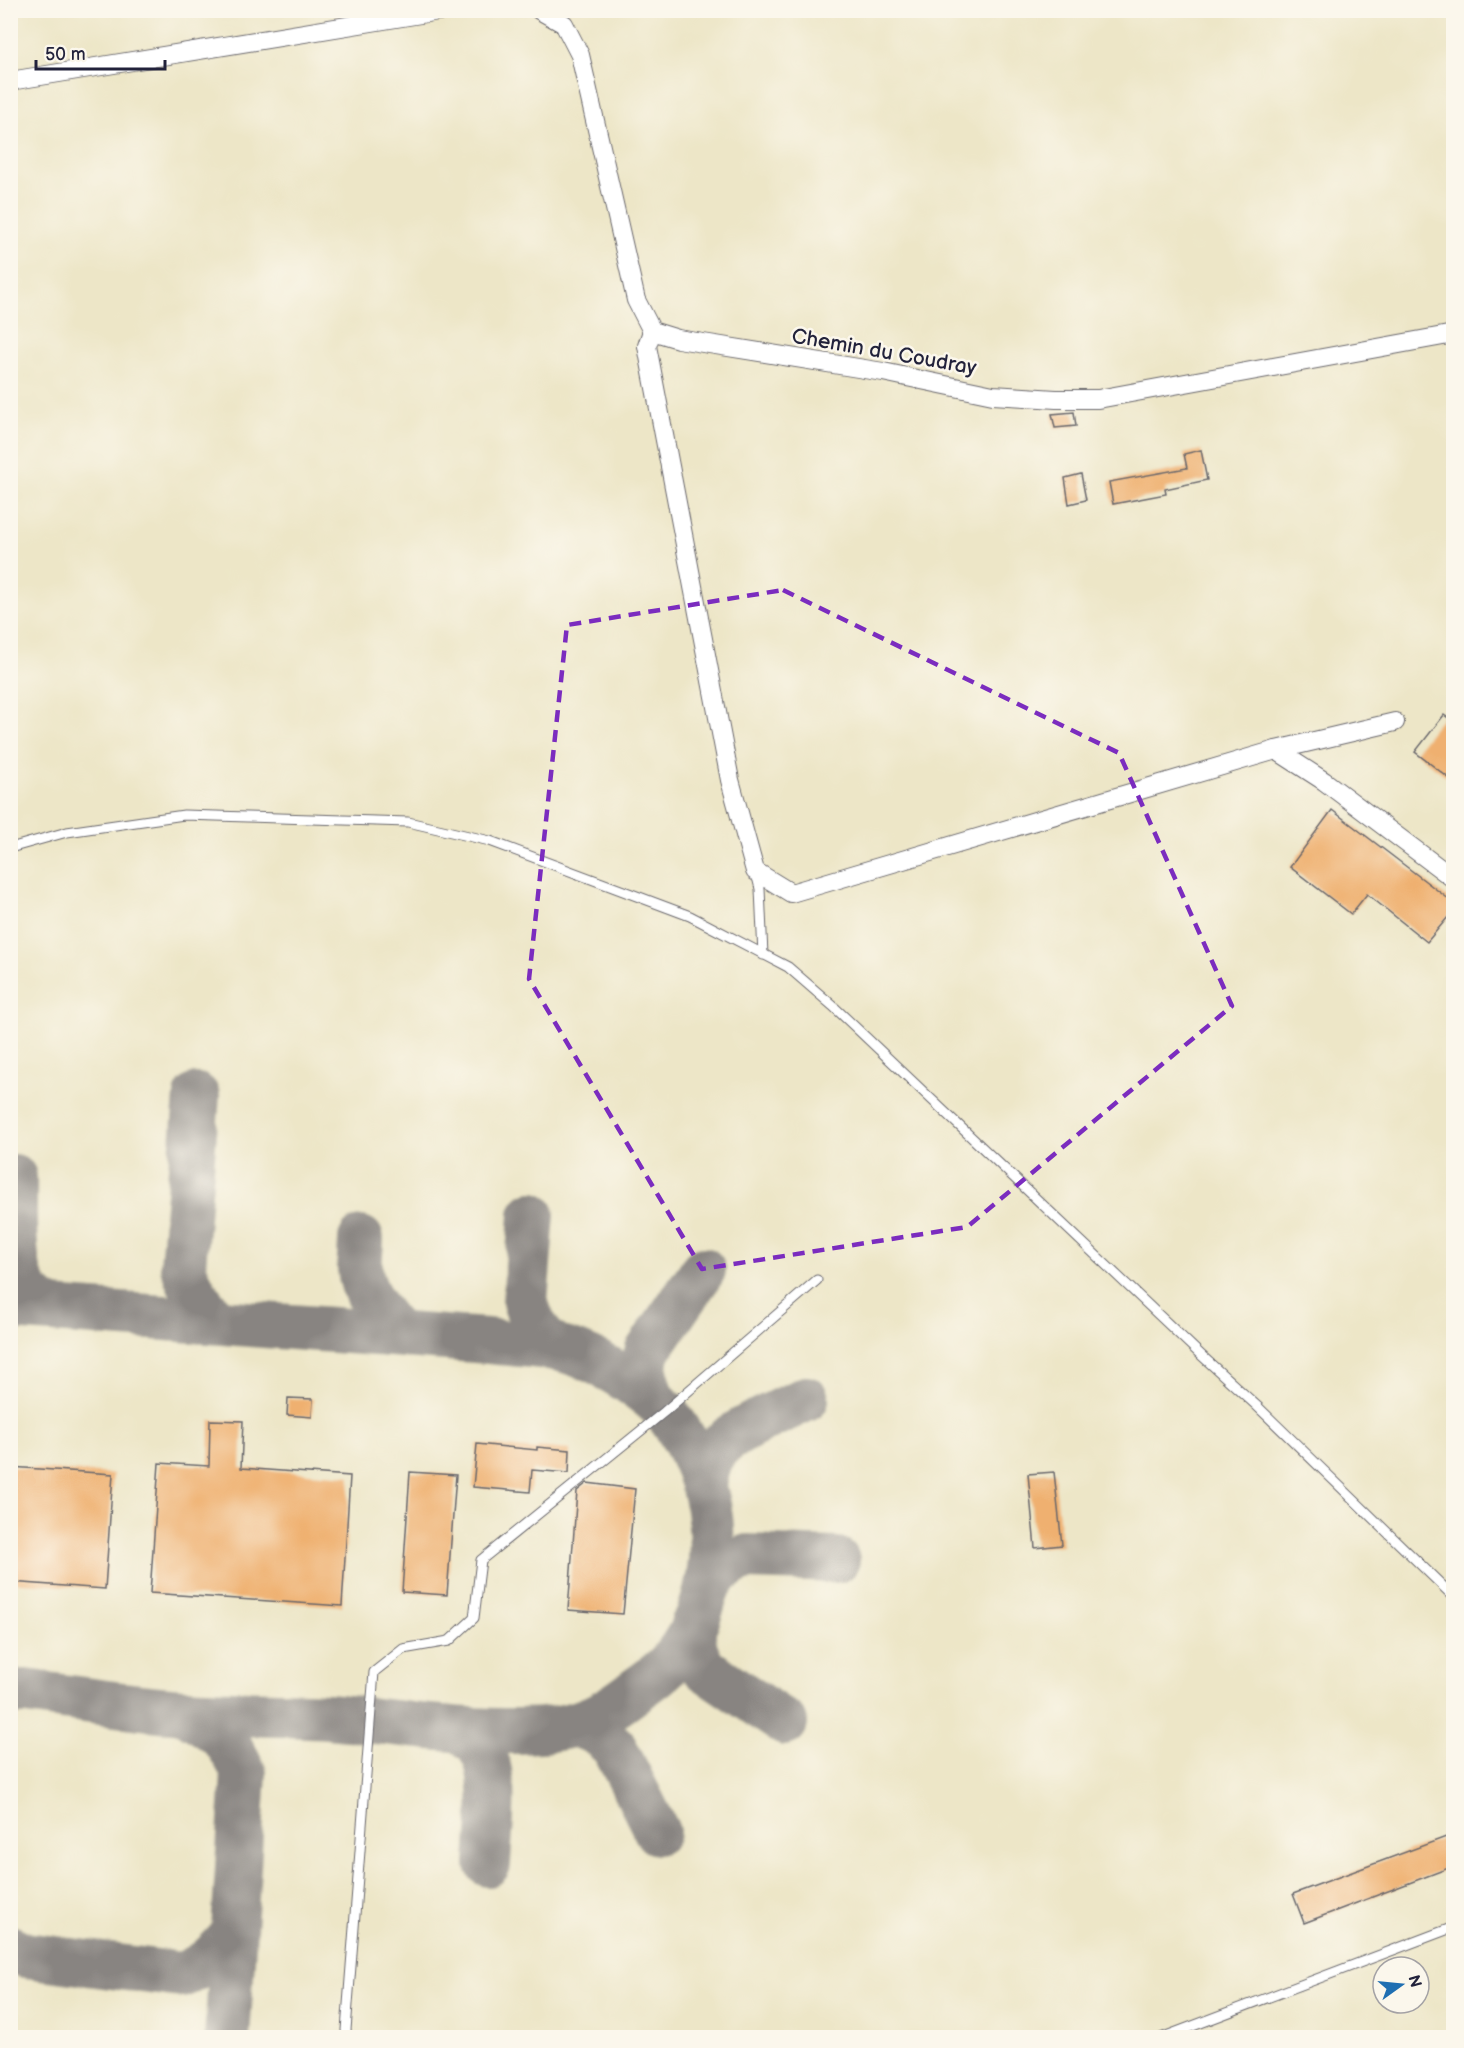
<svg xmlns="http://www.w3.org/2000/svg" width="1464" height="2048" font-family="'Balsamiq Sans',sans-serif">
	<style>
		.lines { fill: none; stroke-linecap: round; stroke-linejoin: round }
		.taxiway { stroke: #888481; stroke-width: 46 }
		.building { fill: #efb06f }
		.lane-casing { stroke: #69676c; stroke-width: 11 }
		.street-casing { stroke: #69676c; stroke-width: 20 }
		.lane { stroke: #fff; stroke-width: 9 }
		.street { stroke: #fff; stroke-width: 18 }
		.marked { fill: none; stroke: #7b2cbf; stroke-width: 4.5; stroke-dasharray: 12 8; stroke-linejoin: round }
		.labels { text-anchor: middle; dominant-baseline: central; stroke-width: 5; stroke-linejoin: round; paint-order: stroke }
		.street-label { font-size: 21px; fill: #22223b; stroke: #fbf7ec }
	</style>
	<rect width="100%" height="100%" fill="#fbf7ec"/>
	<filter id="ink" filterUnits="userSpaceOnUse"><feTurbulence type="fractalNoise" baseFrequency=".0167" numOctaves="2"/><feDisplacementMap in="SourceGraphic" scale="12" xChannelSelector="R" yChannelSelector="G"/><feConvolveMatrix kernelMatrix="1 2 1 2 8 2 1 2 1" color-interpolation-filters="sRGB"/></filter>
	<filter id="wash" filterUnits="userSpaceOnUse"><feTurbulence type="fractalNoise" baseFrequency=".008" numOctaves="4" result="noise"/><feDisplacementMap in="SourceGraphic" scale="24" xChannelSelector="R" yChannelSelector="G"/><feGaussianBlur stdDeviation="1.35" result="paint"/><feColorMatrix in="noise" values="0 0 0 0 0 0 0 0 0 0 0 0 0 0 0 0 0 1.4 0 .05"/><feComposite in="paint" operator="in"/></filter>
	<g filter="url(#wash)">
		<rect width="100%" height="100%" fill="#ede6c7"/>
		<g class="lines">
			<g class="taxiway">
				<path d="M197,1096L183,1266C191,1290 199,1302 217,1321"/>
				<path d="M14,1177C15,1205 10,1266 25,1288C31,1298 40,1303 49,1309"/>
				<polyline points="532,1215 525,1302 532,1321 542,1337 556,1348"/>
				<path d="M361,1239C361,1248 359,1258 360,1268C361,1293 381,1317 397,1334"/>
				<path d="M10,1307L488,1341C511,1344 534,1344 556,1348C590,1355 625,1377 652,1398C671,1414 689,1445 698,1469C721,1530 716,1605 674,1658C664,1671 649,1681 635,1691C622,1701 607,1712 592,1718C563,1731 534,1731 503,1731C443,1731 386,1721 327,1716C279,1713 232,1714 184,1711C132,1708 79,1699 26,1692H10"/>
				<polyline points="654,1400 647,1384 645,1369 647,1352 703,1270"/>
				<path d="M704,1484C706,1473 708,1462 714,1453C728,1432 782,1411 806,1399"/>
				<polyline points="707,1588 718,1573 732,1563 747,1557 837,1560"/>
				<path d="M693,1625C692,1644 695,1654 705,1669L785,1723"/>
				<path d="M182,1711C216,1729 229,1738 244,1774L227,2038"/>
				<polyline points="574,1724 596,1732 614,1747 657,1832"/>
				<path d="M463,1731C467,1735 473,1739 477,1743C500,1770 489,1830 488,1864"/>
				<path d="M10,1948L25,1955L181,1975C206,1966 216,1954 233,1935"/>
			</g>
		</g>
		<g id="blocks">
			<g class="building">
				<polygon points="1074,412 1076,426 1055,428 1052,414"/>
				<polygon points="1201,450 1207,480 1165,489 1166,494 1113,504 1109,482 1187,468 1184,454"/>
				<polygon points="1081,474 1086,500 1069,504 1065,478"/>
				<polygon points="1444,715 1454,722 1454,782 1415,752"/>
				<polygon points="1332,810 1454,903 1454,910 1427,942 1367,894 1351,914 1290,867"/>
				<polygon points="288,1398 313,1399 312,1417 287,1415"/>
				<polygon points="210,1420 243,1421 241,1468 350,1476 342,1606 150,1593 159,1463 209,1466"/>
				<polygon points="477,1444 537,1450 537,1447 570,1450 569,1473 532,1470 530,1492 473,1487"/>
				<polygon points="10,1467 113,1474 105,1589 10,1582"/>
				<polygon points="410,1472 456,1475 447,1595 402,1592"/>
				<polygon points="1054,1472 1062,1545 1035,1548 1028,1474"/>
				<polygon points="587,1483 635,1489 623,1614 568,1610 577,1491"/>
				<polygon points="1454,1834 1454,1866 1304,1923 1293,1894"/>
			</g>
		</g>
	</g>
	<g filter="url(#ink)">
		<use href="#blocks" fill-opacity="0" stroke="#69676c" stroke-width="1.5"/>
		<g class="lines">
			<g class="lane-casing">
				<g id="lane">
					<polyline points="10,848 67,832 184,815 408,822 490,841 690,916 788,967 833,1006 1201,1355 1257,1406 1454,1597"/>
					<polyline points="756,873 760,889 763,955"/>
					<polyline points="348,2038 346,2030 374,1672 403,1649 449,1641 474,1618 481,1560 664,1412 817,1280"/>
					<polyline points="1161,2038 1454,1927"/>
				</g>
			</g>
			<g class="street-casing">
				<g id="street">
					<polyline points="539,10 564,24 580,55 636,300 652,331 678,339 883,372 993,395 1056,399 1098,399 1454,334"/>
					<polyline points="10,81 445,10"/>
					<polyline points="652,331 647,346 730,780 755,871 791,893 1276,750 1395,722"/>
					<polyline points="1276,750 1324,781 1454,879"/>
				</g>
			</g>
			<use href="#lane" class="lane"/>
			<use href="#street" class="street"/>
		</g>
	</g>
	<path class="marked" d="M783,590L1119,753L1232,1006L967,1227L702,1269L529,979L567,625Z"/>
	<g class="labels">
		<g class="street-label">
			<text transform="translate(884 352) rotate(10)">Chemin du Coudray</text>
		</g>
	</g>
	<rect width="1464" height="2048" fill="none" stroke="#fbf7ec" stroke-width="36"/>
	<g transform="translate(1401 1985) rotate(75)"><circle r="28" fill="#fbf7ec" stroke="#a4a2a5" stroke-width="1.5"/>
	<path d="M0-4.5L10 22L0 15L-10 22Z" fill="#1f6fb2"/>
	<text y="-9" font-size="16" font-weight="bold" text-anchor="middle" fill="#22223b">N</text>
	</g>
	<path d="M36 60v9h129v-9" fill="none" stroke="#22223b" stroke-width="3"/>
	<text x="45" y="60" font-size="18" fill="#22223b" stroke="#fbf7ec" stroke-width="4.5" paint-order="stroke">50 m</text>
</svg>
